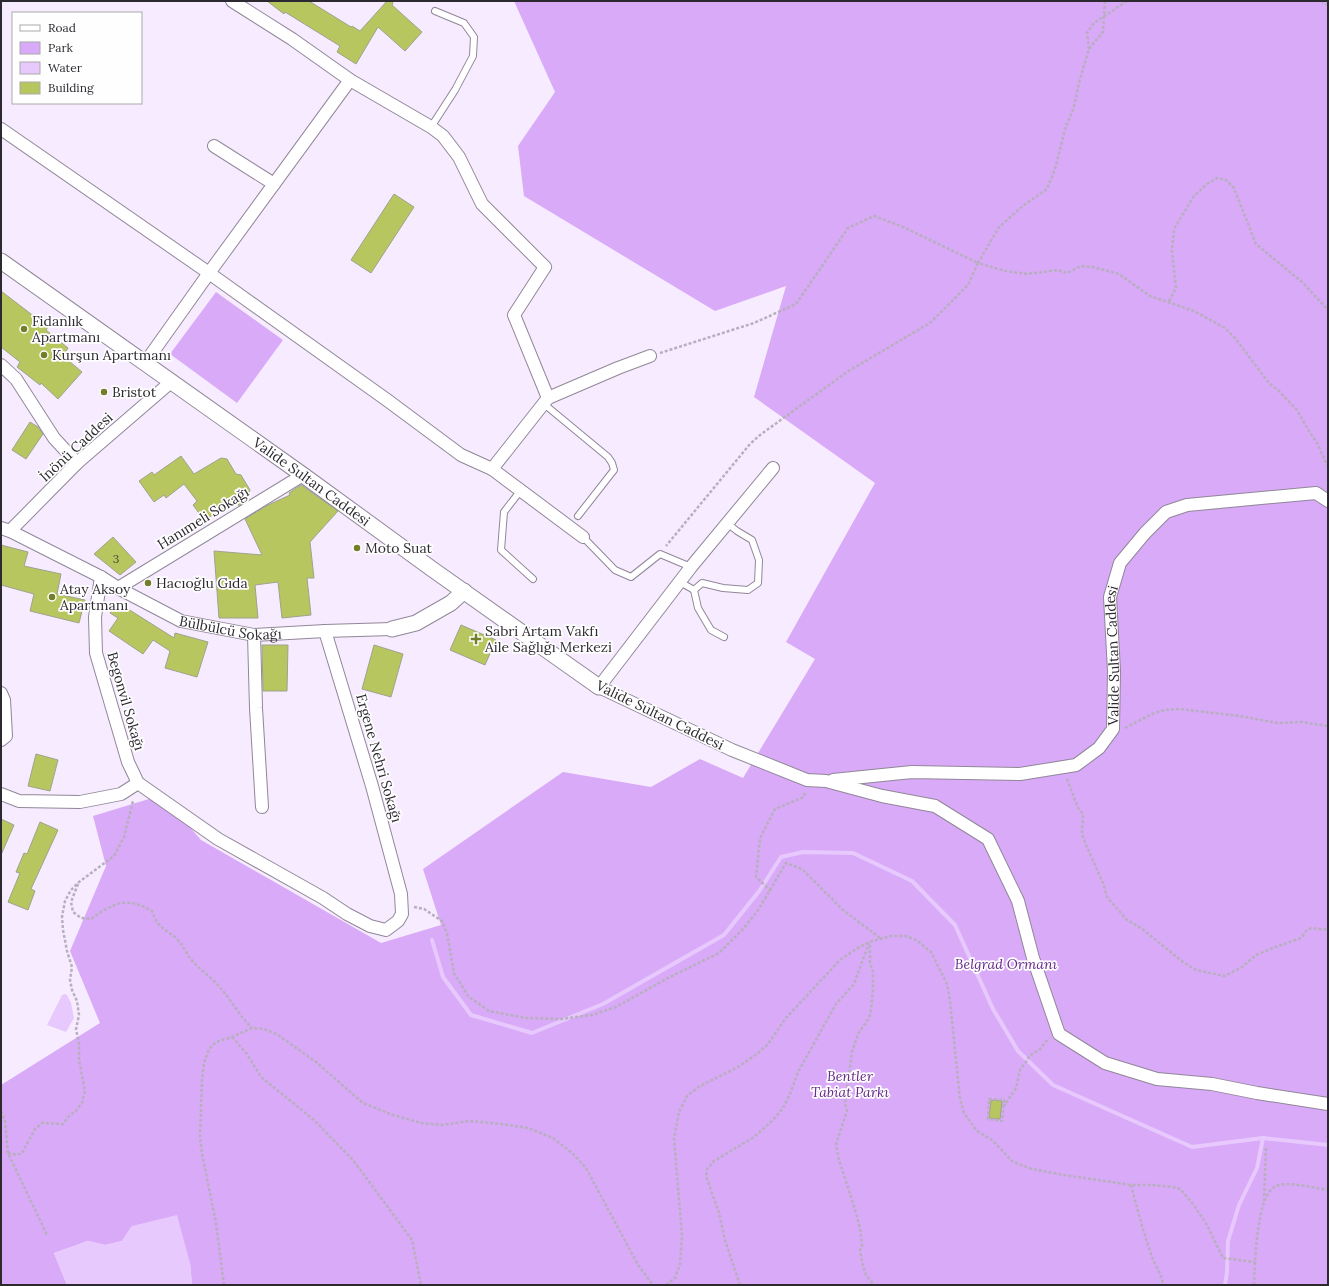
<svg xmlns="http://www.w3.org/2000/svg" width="1329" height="1286" font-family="Lora,serif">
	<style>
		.green { fill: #d8aaf8 }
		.water { fill: #e7c9fe }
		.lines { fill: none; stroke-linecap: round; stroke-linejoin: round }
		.stream { stroke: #e7c9fe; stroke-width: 4 }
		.building { fill: #b8c65f; stroke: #9ea28f }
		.service-casing { stroke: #918798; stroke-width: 8 }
		.minor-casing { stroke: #918798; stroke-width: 14 }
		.tertiary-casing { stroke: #918798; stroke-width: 17 }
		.path { stroke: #b8afbe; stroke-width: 2.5; stroke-dasharray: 3 2; stroke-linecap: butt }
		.service { stroke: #fff; stroke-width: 6 }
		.minor { stroke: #fff; stroke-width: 12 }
		.tertiary { stroke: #fff; stroke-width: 15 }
		.poi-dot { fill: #747e2a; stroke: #fefefe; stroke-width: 1.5 }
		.labels { text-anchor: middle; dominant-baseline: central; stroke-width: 3.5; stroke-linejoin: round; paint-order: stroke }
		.number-label { font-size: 12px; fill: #50503c }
		.poi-label { font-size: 14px; fill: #2d2930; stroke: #fefefe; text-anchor: start }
		.street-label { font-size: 14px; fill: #2d2930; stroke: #fefefe }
		.park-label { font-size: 14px; font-style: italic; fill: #66288a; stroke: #fefefe }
	</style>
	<rect width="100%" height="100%" fill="#f7ecff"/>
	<g class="green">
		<polygon points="514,1 1328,1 1328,1285 192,1285 190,1263 132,1226 122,1241 105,1245 88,1241 54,1253 67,1285 1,1285 1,1085 100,1023 70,951 106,866 93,816 162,795 201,840 381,943 441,925 423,869 563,772 651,787 700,759 743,778 815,659 786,642 875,483 754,397 786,286 715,311 524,196 518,146 555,92"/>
		<polygon points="216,292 283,340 237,403 170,354"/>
	</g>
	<g class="water">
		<polygon points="65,994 67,995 71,1003 74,1018 66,1032 47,1025 62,995"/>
		<polygon points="177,1215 190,1263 192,1285 67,1285 54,1253 88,1241 105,1245 122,1241 132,1226"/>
	</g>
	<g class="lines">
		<g class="stream">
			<polyline points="432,940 443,977 471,1015 532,1033 603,1004 724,935 760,890 781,857 803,852 853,853 912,881 955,925 993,1009 1018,1051 1053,1085 1192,1147 1263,1138 1328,1145"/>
			<polyline points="1225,1285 1227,1272 1228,1241 1239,1205 1257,1168 1263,1138"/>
		</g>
	</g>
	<g class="building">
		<polygon points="267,1 309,1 351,27 352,26 360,31 387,1 391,1 393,3 392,5 422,32 405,51 378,27 356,64 337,52 340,46 285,12 284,14"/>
		<polygon points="394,194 414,207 371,273 351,260"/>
		<polygon points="1,291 48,327 46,330 68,348 63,356 82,372 58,399 41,383 40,385 17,367 20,362 1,347"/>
		<polygon points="30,422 38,427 43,434 26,459 12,450"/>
		<polygon points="181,456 194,474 221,458 227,459 236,474 241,475 250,490 247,500 239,506 237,501 204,520 193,505 197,501 184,484 166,498 164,495 154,502 139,481 152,472 154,475"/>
		<polygon points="301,485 338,511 310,542 314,578 307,578 311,615 282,618 278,582 255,585 258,618 219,618 214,551 262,555 245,519 266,506 290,495 289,493"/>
		<polygon points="113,537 136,562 120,575 94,554"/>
		<polygon points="1,545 28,552 24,566 61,574 57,594 85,600 79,623 30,611 34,594 1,585"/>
		<polygon points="117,602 174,638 175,633 208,642 197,677 165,668 170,651 153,640 143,654 109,631 118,618 110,613"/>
		<polygon points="461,625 496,640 485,665 450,650"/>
		<polygon points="262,645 288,645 287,691 263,691"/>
		<polygon points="374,645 403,654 391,697 362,689"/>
		<polygon points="36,754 58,760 50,791 28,786"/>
		<polygon points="1,819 14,825 1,855"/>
		<polygon points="40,822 58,830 31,889 35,891 28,910 8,902 20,873 16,872 24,853 27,854"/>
		<polygon points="991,1100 1002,1101 1000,1119 989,1118"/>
	</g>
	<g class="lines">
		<g class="service-casing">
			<g id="service">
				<polyline points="431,127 455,90 473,56 474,37 464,23 435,11"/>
				<polyline points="544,404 608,457 612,463 614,470 578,516"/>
				<polyline points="521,490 504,512 501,550 533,579"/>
				<polyline points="583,537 615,570 631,577 660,554 691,567"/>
				<polyline points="680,582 694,590"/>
				<polyline points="724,637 711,630 698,608 694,590 702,583 723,588 748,590 758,583 759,560 752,540 737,531 727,523"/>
			</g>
		</g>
		<g class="minor-casing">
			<g id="minor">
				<polyline points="232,1 292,39 350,80 431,127 443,136 459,157 482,204 545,267 514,315 548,398"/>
				<polyline points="1,129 209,273 387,400 461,455 492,469 583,537"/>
				<polyline points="214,146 274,184"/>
				<polyline points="145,363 209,273 350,80"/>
				<polyline points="1,365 16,379 54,438 77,463"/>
				<polyline points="773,468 691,567 599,687 732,750 807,780 826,781 882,796 935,806 988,839 1018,901 1033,958 1059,1034 1105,1063 1157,1079 1212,1084 1257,1093 1328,1104"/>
				<polyline points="492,469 548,398 618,368 650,356"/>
				<path id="s1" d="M1,528L10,531L101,577L118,588L181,621L254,635L325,631L392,629"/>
				<polyline points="10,531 77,463 171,382"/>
				<polyline points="101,577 95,617 96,653 128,762 138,783 218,839 323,898 347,914 370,926 386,930 398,921 402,914 401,894 372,786 325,631"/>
				<polyline points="118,588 303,475"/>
				<polyline points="254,635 256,708 262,807"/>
				<polyline points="1,693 4,700 6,736 1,740"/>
				<path id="s2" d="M833,780L912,772L1020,774L1076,765L1099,748L1113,729L1114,671L1110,597L1120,563L1145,533L1166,512L1187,505L1316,493L1328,501"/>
				<polyline points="1,794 19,801 80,802 121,794 138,783"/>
			</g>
		</g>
		<g class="tertiary-casing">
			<g id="tertiary">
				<path id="s3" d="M1,261L303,475L432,569L599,687"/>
				<polyline points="392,629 416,623 451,603 464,591"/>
			</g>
		</g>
		<g class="path">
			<polyline points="1105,1 1103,32 1089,49 1080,79 1073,110 1066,126 1055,169 1047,189 1024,205 999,227 978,263 1005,271 1027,274 1058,270 1067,273 1081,266 1093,267 1119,274 1150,296 1194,311 1225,328 1235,338 1269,383 1279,391 1297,410 1309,431 1317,443 1328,467"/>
			<polyline points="1321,1 1328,5"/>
			<polyline points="1089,49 1087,33 1094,23 1127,1"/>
			<polyline points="1169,301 1176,288 1172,251 1174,229 1194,196 1207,184 1217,178 1226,180 1234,188 1256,244 1302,282 1328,310"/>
			<polyline points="660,353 754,323 796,304 848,228 874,216 903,227 978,263 968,285 930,323 847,372 760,435 750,444 666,546"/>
			<polyline points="1125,728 1152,714 1164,710 1179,709 1240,716 1277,723 1302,722 1328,726"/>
			<polyline points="1067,779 1078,808 1083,814 1082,834 1086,845 1103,883 1107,897 1127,920 1141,928 1183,962 1196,970 1225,976 1242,967 1256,955 1273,948 1301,938 1306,931 1311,928 1328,930"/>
			<path d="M78,884L71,902L73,912L81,918L91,919C113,903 127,896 152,911C158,930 166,928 178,940C183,946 186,952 190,958C197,967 207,974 215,982C229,996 238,1014 252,1028"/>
			<polyline points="771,891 756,877 760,838 775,809 804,797 805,792"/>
			<polyline points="414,907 424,909 442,921 447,934 454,973 468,996 489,1011 526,1018 561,1019 592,1015 616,1007 668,978 719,953 742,930 757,912 786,863 802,869 843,910 880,938"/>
			<polyline points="870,945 870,963 873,972 873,989 871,1010 869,1018 858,1034 852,1052 845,1104 847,1111 836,1144 839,1160 853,1203 860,1228 862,1245 860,1250 863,1266 866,1275 874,1285"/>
			<polyline points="232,1037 247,1054 261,1077 314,1120 353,1160 412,1240 421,1285"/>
			<polygon points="989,1099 1004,1100 1002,1121 988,1119"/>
			<polyline points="1003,1105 1006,1105 1006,1103 1016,1088 1020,1070 1028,1059 1029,1056 1039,1050 1049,1038"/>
			<polyline points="1,1111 5,1121 8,1153 47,1235"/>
			<polyline points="8,1153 17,1155 22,1153 35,1129 42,1123 63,1124 69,1116 76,1111 82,1103 85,1091 79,1060 79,1044 76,1029 79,1015 77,1001 72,990 70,980 72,967 67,951 63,930 62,917 65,901 71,890 79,882 114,856 124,837 133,801"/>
			<path d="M1131,1185C1137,1208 1143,1231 1151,1254C1154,1265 1162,1273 1163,1285"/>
			<polyline points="1264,1201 1266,1146"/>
			<polyline points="224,1285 216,1223 202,1154 200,1137 202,1080 204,1063 209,1049 216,1042 232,1037 252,1028 264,1029 278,1035 316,1062 363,1103 393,1115 421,1123 443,1125 469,1121 501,1124 528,1128 553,1138 572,1153 586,1168 638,1265 653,1285"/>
			<polyline points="666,1285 675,1278 680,1264 682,1235 674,1138 679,1112 687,1096 700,1086 738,1067 757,1054 768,1044 785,1019 840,960 856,949 869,942 891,936 906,936 916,940 931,952 947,984 950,1001 960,1099 964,1113 977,1131 992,1140 1013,1162 1032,1169 1064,1175 1131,1185 1152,1185 1173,1187 1180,1189 1193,1204 1207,1225 1223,1258 1255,1262"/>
			<polyline points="740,1285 725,1240 719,1213 706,1176 707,1169 714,1161 754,1137 773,1120 783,1108 790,1094 798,1072 836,1004 854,984 869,943"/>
			<path d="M1254,1285C1255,1265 1256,1194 1276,1186C1290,1181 1314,1188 1328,1190"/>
		</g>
		<use href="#service" class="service"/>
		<use href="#minor" class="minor"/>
		<use href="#tertiary" class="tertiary"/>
	</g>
	<g class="poi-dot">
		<circle cx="24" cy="329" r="4"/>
		<circle cx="44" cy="355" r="4"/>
		<circle cx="104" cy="392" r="4"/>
		<circle cx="357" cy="548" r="4"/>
		<circle cx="148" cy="583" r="4"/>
		<circle cx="52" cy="597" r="4"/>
		<path d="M474 633h4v4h4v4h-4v4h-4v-4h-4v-4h4z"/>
	</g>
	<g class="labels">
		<g class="number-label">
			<text x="116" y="558">3</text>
		</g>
		<g class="poi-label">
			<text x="32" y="321">Fidanlık<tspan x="32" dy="16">Apartmanı</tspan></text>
			<text x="52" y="355">Kurşun Apartmanı</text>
			<text x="112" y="392">Bristot</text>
			<text x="365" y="548">Moto Suat</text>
			<text x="156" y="583">Hacıoğlu Gıda</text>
			<text x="60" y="589">Atay Aksoy<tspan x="60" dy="16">Apartmanı</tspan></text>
			<text x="485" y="631">Sabri Artam Vakfı<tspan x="485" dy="16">Aile Sağlığı Merkezi</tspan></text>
		</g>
		<g class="street-label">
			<text transform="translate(76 447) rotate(-43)">İnönü Caddesi</text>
			<text stroke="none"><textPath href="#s3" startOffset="381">Valide Sultan Caddesi</textPath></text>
			<text transform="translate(203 518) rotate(-32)">Hanımeli Sokağı</text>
			<text stroke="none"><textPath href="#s1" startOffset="253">Bülbülcü Sokağı</textPath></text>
			<text stroke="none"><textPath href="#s2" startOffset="370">Valide Sultan Caddesi</textPath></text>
			<text transform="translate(126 701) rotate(74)">Begonvil Sokağı</text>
			<text transform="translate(660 715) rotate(26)">Valide Sultan Caddesi</text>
			<text transform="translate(379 758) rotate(74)">Ergene Nehri Sokağı</text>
		</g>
		<g class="park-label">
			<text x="1006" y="964">Belgrad Ormanı</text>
			<text x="850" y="1076">Bentler<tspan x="850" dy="16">Tabiat Parkı</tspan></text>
		</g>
	</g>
	<rect width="1329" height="1286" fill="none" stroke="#2d2930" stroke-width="4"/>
	<rect x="12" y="12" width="130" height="92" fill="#fefefe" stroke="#aaa9ac"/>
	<rect x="20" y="25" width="20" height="6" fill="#ffffff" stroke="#aaa9ac"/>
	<text x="48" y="32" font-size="12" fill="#2d2930">Road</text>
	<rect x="20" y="42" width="20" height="12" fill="#d8aaf8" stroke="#aaa9ac"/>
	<text x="48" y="52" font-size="12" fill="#2d2930">Park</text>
	<rect x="20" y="62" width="20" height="12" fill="#e7c9fe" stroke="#aaa9ac"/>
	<text x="48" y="72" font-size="12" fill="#2d2930">Water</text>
	<rect x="20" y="82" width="20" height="12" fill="#b8c65f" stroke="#aaa9ac"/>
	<text x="48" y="92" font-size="12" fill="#2d2930">Building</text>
</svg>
